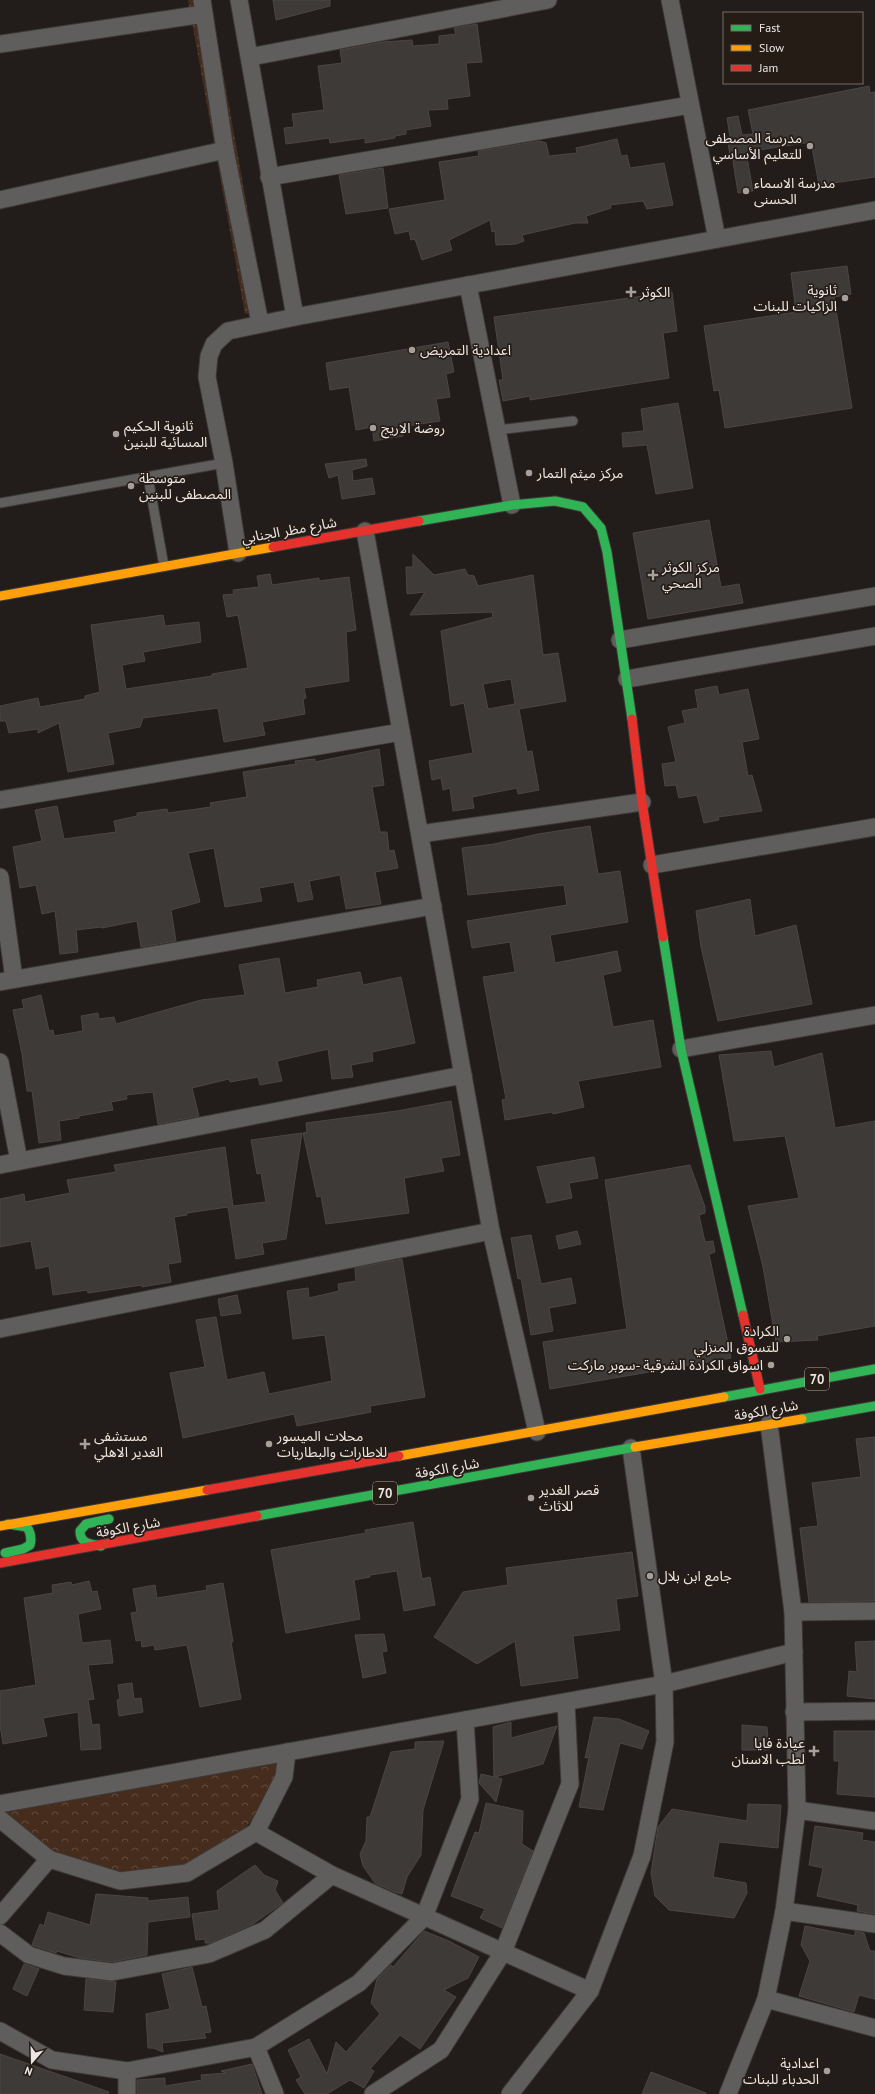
<svg xmlns="http://www.w3.org/2000/svg" width="875" height="2094" font-family="'PT Sans','Noto Sans Arabic',sans-serif">
	<style>
		.grass { fill: url(#grass-dots) }
		.park { fill: url(#park-crowns) }
		.building { fill: #3e3a38; stroke: #4b4643; fill-rule: evenodd }
		.lines { fill: none; stroke-linecap: round; stroke-linejoin: round }
		.lane-casing { stroke: #3e3937; stroke-width: 11 }
		.street-casing { stroke: #3e3937; stroke-width: 19 }
		.fast-casing { stroke: #3e3937; stroke-width: 11 }
		.slow-casing { stroke: #3e3937; stroke-width: 11 }
		.jam-casing { stroke: #3e3937; stroke-width: 11 }
		.lane { stroke: #605e5d; stroke-width: 9 }
		.street { stroke: #605e5d; stroke-width: 17 }
		.fast { stroke: #30b455; stroke-width: 9 }
		.slow { stroke: #ff9f0a; stroke-width: 9 }
		.jam { stroke: #e5322d; stroke-width: 9 }
		.poi-dot { fill: #a6a09d; stroke: #251c16; stroke-width: 1.5 }
		.labels { text-anchor: middle; dominant-baseline: central; stroke-width: 3.5; stroke-linejoin: round; paint-order: stroke }
		.shield { fill: #251c16; stroke: #b1a9a6; stroke-width: 1 }
		.shield-label { font-size: 13px; font-weight: bold; fill: #ede6e3 }
		.poi-label { font-size: 14px; fill: #ede6e3; stroke: #251c16; text-anchor: start }
		.street-label { font-size: 14px; fill: #ede6e3; stroke: #251c16 }
	</style>
	<defs>
		<pattern id="grass-dots" width="8" height="8" patternUnits="userSpaceOnUse"><rect width="8" height="8" fill="#462c1c"/><path d="M2 2h.1M6 6h.1" fill="none" stroke="#614b3d" stroke-width="1.8" stroke-linecap="round"/></pattern>
		<pattern id="park-crowns" width="20" height="18" patternUnits="userSpaceOnUse"><rect width="20" height="18" fill="#462c1c"/><path d="M2 6a3 3 0 1 1 6 0M12 15a3 3 0 1 1 6 0" fill="none" stroke="#614b3d"/></pattern>
	</defs>
	<rect width="100%" height="100%" fill="#221d1a"/>
	<polygon class="grass" points="188,0 210,0 266,312 245,314"/>
	<polygon class="park" points="279,1756 273,1780 260,1808 245,1829 221,1846 178,1867 120,1873 50,1852 11,1822 0,1807"/>
	<g class="building">
		<polygon points="273,0 330,0 330,6 276,20"/>
		<polygon points="477,24 482,62 466,63 470,96 447,99 448,109 428,110 431,126 406,130 406,134 395,136 395,138 365,143 365,138 330,143 329,138 286,144 284,128 294,127 292,114 324,110 318,66 342,63 340,50 383,42 412,40 413,46 439,44 439,36 456,34 454,28"/>
		<polygon points="869,86 870,93 875,92 875,177 819,185 811,142 746,152 753,191 738,193 732,155 730,155 727,137 730,137 727,118 738,116 742,135 753,134 748,110"/>
		<polygon points="617,139 621,156 627,155 630,168 664,163 673,205 647,209 643,201 610,205 611,208 586,216 588,223 575,223 522,235 524,241 516,244 496,245 495,231 492,232 490,220 449,240 452,250 422,260 415,239 411,240 409,231 395,234 389,209 445,200 439,162 479,156 478,151 540,141 546,143 549,156 577,153 576,148"/>
		<polygon points="383,168 388,208 346,214 339,175"/>
		<polygon points="847,266 851,294 834,297 852,408 725,428 719,390 714,391 704,326 796,312 791,273"/>
		<polygon points="672,292 677,331 663,333 669,378 530,400 530,396 503,401 499,380 503,380 494,317"/>
		<polygon points="448,342 454,372 446,374 450,397 436,399 440,421 401,427 403,436 374,441 372,427 356,430 349,387 330,390 326,363"/>
		<polygon points="678,403 693,488 656,494 647,445 623,447 622,433 644,431 641,409"/>
		<polygon points="366,459 367,466 352,470 353,481 372,478 375,494 342,499 338,475 329,478 325,464"/>
		<polygon points="709,520 721,587 739,584 743,603 648,619 633,533"/>
		<path d="M413,554L434,575L465,569L468,575L474,576L478,586L533,575L543,655L558,653L566,701L519,709L527,752L532,751L539,790L518,794L517,788L472,797L474,808L453,811L450,788L443,790L441,778L432,780L429,761L473,753L464,703L451,706L441,631L493,617L492,612L410,615L425,592L407,594L406,567H413ZM511,679L515,704L488,709L483,684Z"/>
		<polygon points="270,574 272,585 319,578 319,581 349,577 356,630 346,632 349,681 304,688 306,698 303,699 305,714 262,722 265,735 224,742 218,708 143,718 140,727 108,733 114,764 68,772 59,723 38,733 38,729 9,733 6,721 0,721 0,706 38,698 40,707 85,699 85,696 100,692 91,625 163,615 165,626 199,622 201,642 143,652 145,661 122,665 126,689 212,676 212,674 248,668 238,615 227,617 223,595 234,594 233,590 259,587 257,576"/>
		<polygon points="717,686 719,695 748,689 759,739 742,742 748,776 752,775 762,811 718,817 719,820 704,823 697,795 679,798 676,785 665,786 662,764 676,762 668,727 685,723 682,711 698,708 695,690"/>
		<polygon points="379,749 384,785 372,787 380,832 387,832 389,851 394,850 398,868 375,872 381,904 346,909 340,875 309,881 313,899 298,902 294,882 259,888 262,901 225,907 214,848 188,853 200,902 171,910 176,941 141,947 137,921 102,928 101,927 76,930 78,952 60,954 55,911 42,914 36,885 20,888 13,847 42,841 35,810 57,806 64,839 116,832 114,821 137,816 137,813 167,809 168,813 211,807 210,803 247,797 243,772 296,764 295,761 315,759 315,762"/>
		<polygon points="590,826 598,874 620,871 628,922 550,935 555,963 617,951 621,971 603,975 613,1027 653,1020 661,1067 578,1081 584,1107 553,1114 552,1112 505,1120 502,1100 506,1099 483,977 515,972 510,942 472,948 467,921 567,905 564,885 468,895 462,848 494,844 538,834"/>
		<polygon points="750,899 755,936 796,925 812,1004 718,1021 701,947 696,911"/>
		<polygon points="279,958 285,993 318,987 317,980 360,972 363,985 401,977 415,1043 372,1052 373,1061 351,1065 353,1077 332,1079 328,1049 277,1061 282,1081 260,1085 258,1077 230,1082 229,1079 192,1088 199,1116 158,1124 153,1092 126,1095 127,1099 111,1102 113,1110 79,1116 79,1118 59,1121 61,1140 39,1143 32,1091 27,1091 22,1054 13,1010 24,1008 22,1000 41,995 49,1031 53,1030 54,1036 83,1031 81,1016 98,1013 99,1019 114,1017 116,1024 201,1000 245,995 239,965"/>
		<polygon points="771,1051 774,1067 822,1053 835,1128 875,1121 875,1326 817,1336 818,1340 776,1342 763,1267 748,1206 799,1198 785,1136 734,1141 719,1055"/>
		<polygon points="451,1101 460,1155 441,1158 444,1171 404,1178 409,1213 326,1224 321,1196 317,1197 303,1133 307,1132 306,1123 397,1111"/>
		<polygon points="302,1133 286,1239 262,1243 264,1254 236,1259 228,1207 187,1213 187,1215 174,1217 181,1262 168,1264 171,1282 142,1287 142,1285 88,1293 87,1290 53,1295 49,1266 36,1269 31,1241 0,1247 0,1199 24,1194 25,1202 70,1193 67,1180 116,1172 114,1165 225,1147 233,1206 266,1202 261,1173 257,1174 251,1140"/>
		<polygon points="594,1157 598,1178 569,1183 572,1198 547,1203 537,1167"/>
		<polygon points="690,1165 705,1207 705,1213 699,1215 705,1242 713,1241 715,1252 709,1254 731,1358 550,1389 543,1342 627,1329 605,1180"/>
		<polygon points="577,1231 581,1244 559,1249 556,1236"/>
		<polygon points="531,1235 541,1284 571,1278 576,1303 549,1308 553,1331 531,1335 521,1278 518,1279 511,1238"/>
		<polygon points="402,1259 425,1397 370,1406 371,1412 297,1426 294,1414 183,1438 170,1373 205,1367 196,1320 216,1317 227,1380 264,1372 269,1394 332,1381 325,1335 293,1339 287,1291 308,1288 309,1298 339,1291 338,1284 356,1281 355,1268"/>
		<polygon points="237,1295 241,1313 221,1316 218,1299"/>
		<polygon points="875,1437 875,1601 809,1602 800,1528 818,1526 812,1483 861,1477 856,1439"/>
		<polygon points="413,1522 422,1579 430,1577 435,1605 404,1611 397,1571 370,1575 370,1577 354,1580 360,1619 286,1633 271,1550 366,1533 365,1530"/>
		<polygon points="632,1552 638,1596 616,1599 620,1630 573,1636 578,1678 521,1686 515,1641 477,1664 434,1637 463,1592 508,1585 506,1568"/>
		<polygon points="89,1581 92,1592 97,1591 101,1609 78,1614 82,1643 110,1640 113,1663 88,1665 94,1699 88,1700 92,1725 99,1724 101,1749 81,1750 78,1712 43,1718 47,1736 3,1744 0,1725 0,1691 36,1685 24,1598 53,1593 52,1585 71,1582 72,1585"/>
		<polygon points="223,1583 233,1642 231,1642 241,1699 200,1707 187,1645 155,1650 154,1645 142,1647 141,1640 136,1641 131,1613 137,1612 133,1589 155,1585 157,1598 207,1590 206,1586"/>
		<polygon points="384,1634 387,1651 382,1652 386,1673 363,1678 355,1635"/>
		<polygon points="875,1641 875,1699 847,1696 849,1671 857,1672 855,1642"/>
		<polygon points="132,1683 134,1699 141,1698 143,1712 119,1716 117,1700 120,1699 118,1685"/>
		<polygon points="594,1717 619,1719 649,1731 642,1749 620,1743 603,1810 579,1807 589,1757 585,1758"/>
		<polygon points="511,1722 511,1738 557,1726 543,1764 495,1777 502,1779 496,1802 479,1783 481,1774 494,1777 493,1727"/>
		<polygon points="742,1725 767,1727 769,1750 742,1750"/>
		<polygon points="834,1731 875,1731 875,1797 837,1794 839,1761 834,1761"/>
		<polygon points="444,1741 423,1810 421,1855 407,1877 402,1894 395,1892 375,1883 363,1866 360,1854 366,1841 367,1817 370,1817 391,1752 415,1749 415,1742"/>
		<polygon points="486,1803 523,1811 522,1844 533,1851 502,1928 480,1918 485,1909 451,1896 475,1832 479,1833"/>
		<polygon points="748,1804 781,1805 778,1848 719,1842 713,1877 746,1883 747,1893 734,1918 669,1910 655,1896 651,1873 658,1827 672,1809 747,1821"/>
		<polygon points="815,1826 863,1833 862,1840 875,1842 875,1914 857,1911 858,1905 817,1896 823,1868 809,1865"/>
		<polygon points="255,1865 264,1875 278,1881 275,1890 283,1903 253,1924 210,1943 205,1943 205,1939 196,1940 192,1914 219,1910 217,1891"/>
		<polygon points="96,1894 148,1898 148,1901 188,1897 190,1917 148,1922 147,1955 112,1962 80,1958 57,1951 56,1953 32,1945 40,1924 44,1926 48,1912 90,1925"/>
		<polygon points="805,1926 855,1936 855,1931 864,1933 870,1951 875,1951 875,1999 859,1995 854,2012 799,1996 810,1961 801,1945"/>
		<polygon points="424,1931 449,1941 479,1957 468,1978 444,1990 456,1997 420,2049 400,2035 370,2069 374,2071 364,2088 350,2080 327,2094 305,2094 296,2080 301,2077 288,2050 309,2039 327,2074 336,2042 346,2052 380,2014 371,2003 377,1979 391,1965 393,1967"/>
		<polygon points="24,1964 39,1969 27,1996 13,1989"/>
		<polygon points="192,1967 202,2007 206,2006 211,2032 204,2033 206,2038 162,2043 163,2052 153,2048 148,2048 146,2014 170,2009 162,1974"/>
		<polygon points="86,1979 116,1982 113,2012 84,2010"/>
		<polygon points="0,2054 109,2092 108,2094 0,2094"/>
		<polygon points="252,2064 262,2094 137,2094 137,2080 165,2078 165,2086 202,2080 201,2075 226,2073 221,2071"/>
		<polygon points="651,2072 706,2093 706,2094 642,2094"/>
	</g>
	<g class="lines">
		<g class="lane-casing">
			<g id="lane">
				<polyline points="497,430 573,421"/>
				<polyline points="148,477 164,566"/>
				<polyline points="0,503 224,463"/>
			</g>
		</g>
		<g class="street-casing">
			<g id="street">
				<polyline points="202,0 225,150 260,323"/>
				<polyline points="239,0 295,317"/>
				<polyline points="670,0 717,239"/>
				<polyline points="0,44 204,14"/>
				<polyline points="250,57 548,0"/>
				<polyline points="269,177 690,105"/>
				<polyline points="0,200 225,150"/>
				<polyline points="468,285 512,505"/>
				<polyline points="365,531 491,1231 537,1432"/>
				<polyline points="238,553 224,463 207,377 209,356 214,344 228,331 295,317 875,210"/>
				<polyline points="620,640 875,596"/>
				<polyline points="627,679 875,636"/>
				<polyline points="0,800 401,732"/>
				<polyline points="420,834 642,802"/>
				<polyline points="652,865 875,827"/>
				<polyline points="0,877 14,979"/>
				<polyline points="0,982 433,906"/>
				<polyline points="681,1049 875,1015"/>
				<polyline points="0,1062 19,1161"/>
				<polyline points="0,1165 463,1075"/>
				<polyline points="0,1329 491,1231"/>
				<polyline points="793,1612 875,1611"/>
				<polyline points="794,1712 875,1711"/>
				<polyline points="0,1804 664,1684 794,1652"/>
				<polyline points="797,1810 875,1821"/>
				<polyline points="0,1819 49,1859 120,1881 187,1873 256,1832 284,1777 287,1752"/>
				<polyline points="256,1832 332,1875 590,1991"/>
				<polyline points="784,1911 875,1924"/>
				<polyline points="0,1916 49,1859"/>
				<polyline points="0,1933 29,1955 64,1966 112,1972 209,1954 265,1930 332,1875"/>
				<polyline points="766,1999 875,2028"/>
				<polyline points="0,2031 52,2060 127,2071 256,2047 359,1983 424,1917 470,1799 465,1720"/>
				<polyline points="256,2047 275,2094"/>
				<polyline points="127,2094 127,2071"/>
				<polyline points="373,2094 441,2050 503,1952 570,1784 566,1702"/>
				<polyline points="510,2094 590,1991 642,1856 665,1742 664,1684 631,1448"/>
				<polyline points="728,2094 766,1999 784,1911 797,1810 793,1612 769,1424"/>
			</g>
		</g>
		<g class="fast-casing">
			<g id="fast">
				<polyline points="419,521 512,505 555,501 583,507 601,528 607,552 632,719"/>
				<polyline points="663,937 681,1049 743,1315"/>
				<polyline points="724,1397 875,1369"/>
				<polyline points="802,1419 875,1406"/>
				<polyline points="257,1516 635,1447"/>
				<path d="M101,1546C91,1544 80,1544 80,1531L86,1524L109,1519"/>
				<path d="M5,1553L23,1549L30,1545C32,1538 31,1533 27,1527L8,1524"/>
			</g>
		</g>
		<g class="slow-casing">
			<g id="slow">
				<polyline points="0,596 273,547"/>
				<polyline points="635,1447 802,1419"/>
				<polyline points="399,1456 724,1397"/>
				<polyline points="0,1526 207,1490"/>
			</g>
		</g>
		<g class="jam-casing">
			<g id="jam">
				<polyline points="273,547 419,521"/>
				<polyline points="632,719 642,802 663,937"/>
				<polyline points="743,1315 760,1389"/>
				<polyline points="207,1490 399,1456"/>
				<polyline points="0,1563 257,1516"/>
			</g>
		</g>
		<use href="#lane" class="lane"/>
		<use href="#street" class="street"/>
		<use href="#fast" class="fast"/>
		<use href="#slow" class="slow"/>
		<use href="#jam" class="jam"/>
	</g>
	<g class="poi-dot">
		<circle cx="810" cy="146" r="4"/>
		<circle cx="746" cy="191" r="4"/>
		<path d="M629 286h4v4h4v4h-4v4h-4v-4h-4v-4h4z"/>
		<circle cx="845" cy="298" r="4"/>
		<circle cx="412" cy="350" r="4"/>
		<circle cx="373" cy="428" r="4"/>
		<circle cx="116" cy="434" r="4"/>
		<circle cx="529" cy="473" r="4"/>
		<circle cx="131" cy="486" r="4"/>
		<path d="M651 569h4v4h4v4h-4v4h-4v-4h-4v-4h4z"/>
		<circle cx="787" cy="1339" r="4"/>
		<circle cx="771" cy="1365" r="4"/>
		<path d="M83 1438h4v4h4v4h-4v4h-4v-4h-4v-4h4z"/>
		<circle cx="269" cy="1444" r="4"/>
		<circle cx="531" cy="1498" r="4"/>
		<circle cx="650" cy="1576" r="4"/>
		<path d="M812 1745h4v4h4v4h-4v4h-4v-4h-4v-4h4z"/>
		<circle cx="827" cy="2071" r="4"/>
	</g>
	<g class="labels">
		<g class="shield">
			<rect x="805" y="1368" width="24" height="22" rx="3"/>
			<rect x="373" y="1482" width="24" height="22" rx="3"/>
		</g>
		<g class="shield-label">
			<text x="817" y="1379">70</text>
			<text x="385" y="1493">70</text>
		</g>
		<g class="poi-label">
			<text x="802" y="138" text-anchor="end">مدرسة المصطفى<tspan x="802" dy="16">للتعليم الأساسي</tspan></text>
			<text x="754" y="183">مدرسة الاسماء<tspan x="754" dy="16">الحسنى</tspan></text>
			<text x="837" y="290" text-anchor="end">ثانوية<tspan x="837" dy="16">الزاكيات للبنات</tspan></text>
			<text x="640" y="292">الكوثر</text>
			<text x="420" y="350">اعدادية التمريض</text>
			<text x="124" y="426">ثانوية الحكيم<tspan x="124" dy="16">المسائية للبنين</tspan></text>
			<text x="381" y="428">روضة الاريج</text>
			<text x="537" y="473">مركز ميثم التمار</text>
			<text x="139" y="478">متوسطة<tspan x="139" dy="16">المصطفى للبنين</tspan></text>
			<text x="662" y="567">مركز الكوثر<tspan x="662" dy="16">الصحي</tspan></text>
			<text x="779" y="1331" text-anchor="end">الكرادة<tspan x="779" dy="16">للتسوق المنزلي</tspan></text>
			<text x="763" y="1365" text-anchor="end">اسواق الكرادة الشرقية -سوبر ماركت</text>
			<text x="94" y="1436">مستشفى<tspan x="94" dy="16">الغدير الاهلي</tspan></text>
			<text x="277" y="1436">محلات الميسور<tspan x="277" dy="16">للاطارات والبطاريات</tspan></text>
			<text x="539" y="1490">قصر الغدير<tspan x="539" dy="16">للاثاث</tspan></text>
			<text x="658" y="1576">جامع ابن بلال</text>
			<text x="805" y="1743" text-anchor="end">عيادة فايا<tspan x="805" dy="16">لطب الاسنان</tspan></text>
			<text x="819" y="2063" text-anchor="end">اعدادية<tspan x="819" dy="16">الحدباء للبنات</tspan></text>
		</g>
		<g class="street-label">
			<text transform="translate(289 530) rotate(-10)">شارع مظر الجنابي</text>
			<text transform="translate(766 1410) rotate(-10)">شارع الكوفة</text>
			<text transform="translate(447 1468) rotate(-10)">شارع الكوفة</text>
			<text transform="translate(128 1527) rotate(-10)">شارع الكوفة</text>
		</g>
	</g>
	<rect x="723" y="12" width="140" height="72" fill="#251c16" stroke="#756d68"/>
	<rect x="731" y="25" width="20" height="6" fill="#30b455" stroke="#756d68"/>
	<text x="759" y="32" font-size="12" fill="#ede6e3">Fast</text>
	<rect x="731" y="45" width="20" height="6" fill="#ff9f0a" stroke="#756d68"/>
	<text x="759" y="52" font-size="12" fill="#ede6e3">Slow</text>
	<rect x="731" y="65" width="20" height="6" fill="#e5322d" stroke="#756d68"/>
	<text x="759" y="72" font-size="12" fill="#ede6e3">Jam</text>
	<g transform="translate(32 2062) rotate(200)" stroke="#251c16" stroke-width="3" paint-order="stroke">
	<path d="M0-3L7 15L0 10L-7 15Z" fill="#ede6e3"/>
	<text y="-6" font-size="11" font-weight="bold" text-anchor="middle" fill="#ede6e3">N</text>
	</g>
</svg>
